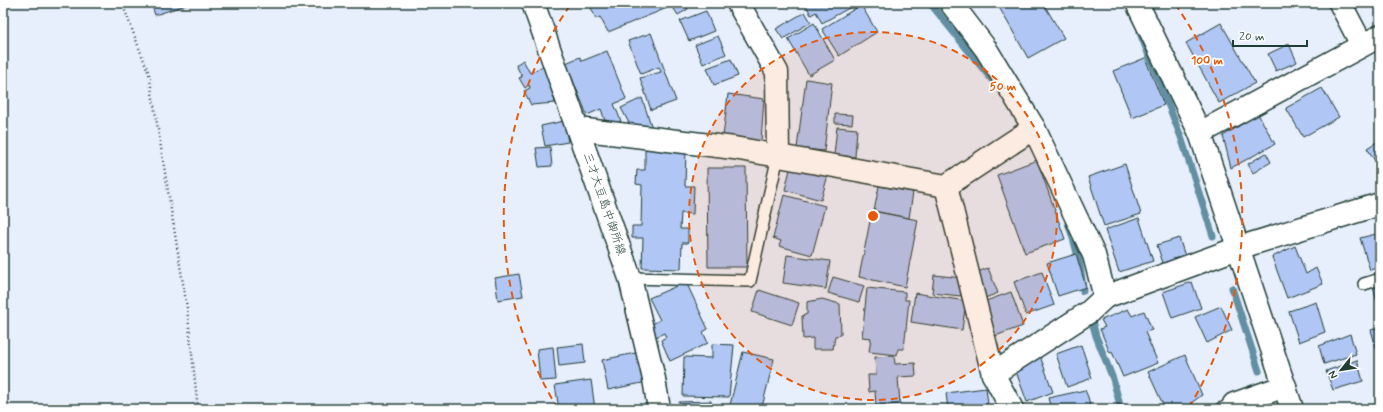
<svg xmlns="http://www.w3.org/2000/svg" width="1383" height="412" font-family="Mynerve,'Klee One',sans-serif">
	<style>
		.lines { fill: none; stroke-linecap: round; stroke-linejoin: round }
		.stream { stroke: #628fa2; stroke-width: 7 }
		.building { fill: #b0c6f4; stroke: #1f3d34 }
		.service-casing { stroke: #1f3d34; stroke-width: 14 }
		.minor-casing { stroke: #1f3d34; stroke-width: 25 }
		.secondary-casing { stroke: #1f3d34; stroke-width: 25 }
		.path { stroke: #1f3d34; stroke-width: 2.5; stroke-dasharray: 1 3; stroke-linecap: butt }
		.service { stroke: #fff; stroke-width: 11 }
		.minor { stroke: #fff; stroke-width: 22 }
		.secondary { stroke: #fff; stroke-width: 22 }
		.ring { fill: none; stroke: #e8590c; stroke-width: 2; stroke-dasharray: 7 5 }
		.labels { text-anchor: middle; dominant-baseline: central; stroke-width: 3.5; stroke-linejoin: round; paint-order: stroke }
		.street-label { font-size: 12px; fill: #1f3d34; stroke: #fff }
		.centre { fill: #e8590c; stroke: #fff; stroke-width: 2 }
		.ring-label { font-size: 12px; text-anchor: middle; font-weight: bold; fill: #e8590c; stroke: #fff; stroke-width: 3.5; stroke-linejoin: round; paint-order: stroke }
	</style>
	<rect width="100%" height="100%" fill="#e7eefc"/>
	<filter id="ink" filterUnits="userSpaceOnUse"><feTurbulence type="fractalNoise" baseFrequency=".025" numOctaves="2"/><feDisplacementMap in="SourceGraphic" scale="8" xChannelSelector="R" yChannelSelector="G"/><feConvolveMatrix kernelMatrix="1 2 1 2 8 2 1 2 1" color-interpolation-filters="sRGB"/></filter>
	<g filter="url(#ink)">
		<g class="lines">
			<g class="stream">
				<polyline points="930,3 997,86"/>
				<polyline points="1140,33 1181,137 1213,236"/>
				<path d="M1068,223C1076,246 1082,268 1083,291"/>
				<polyline points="1232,288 1259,371"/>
				<polyline points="1090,314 1096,336 1113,379 1121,409"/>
			</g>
		</g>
		<g class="building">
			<polygon points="151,3 192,3 155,15"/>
			<polygon points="589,3 685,3 688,9 678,15 672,6 608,32 600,17 596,19"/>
			<polygon points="805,3 858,3 822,23 816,12 811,15"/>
			<polygon points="1006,3 1043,3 1064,38 1028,58 999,7"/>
			<polygon points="861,5 877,32 839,56 822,29"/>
			<polygon points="706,11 714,31 689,41 680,21"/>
			<polygon points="805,12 811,22 783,39 776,29"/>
			<polygon points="814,23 835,60 809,75 788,39"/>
			<polygon points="1221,23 1255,83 1219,103 1186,43"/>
			<polygon points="651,33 676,101 651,110 640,78 661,72 659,67 641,74 628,41"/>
			<polygon points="718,36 726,54 703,64 695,45"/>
			<polygon points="1289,44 1297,62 1276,71 1268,54"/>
			<polygon points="607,51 626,99 614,104 621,121 607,127 601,109 587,115 566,63 580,57 582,61"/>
			<polygon points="1145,58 1164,105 1132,118 1113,71"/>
			<polygon points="731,59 738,76 714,85 707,68"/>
			<polygon points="523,60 530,73 543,66 545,68 553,93 555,103 531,105 524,91 530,88 529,85 525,88 519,78 522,77 516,65"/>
			<polygon points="806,79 832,83 824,151 797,148"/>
			<polygon points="1322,88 1339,117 1303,137 1286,108"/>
			<polygon points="728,94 764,99 761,141 723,137"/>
			<polygon points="642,98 652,128 630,125 621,108"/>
			<polygon points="835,114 853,115 852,124 835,123"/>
			<polygon points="1258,114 1275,144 1231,168 1223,136"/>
			<polygon points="564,121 568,142 545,146 541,126"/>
			<polygon points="837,127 857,129 855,157 834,155"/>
			<polygon points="1380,140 1380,169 1367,148"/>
			<polygon points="550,147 552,166 539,167 536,148"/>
			<polygon points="645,149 686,150 685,186 694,186 693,214 681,213 680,229 688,229 688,243 682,243 681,269 642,268 643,238 632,238 632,226 641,226 642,185 636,184 637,170 645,170"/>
			<polygon points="1266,153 1271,162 1253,173 1248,164"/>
			<polygon points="1037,160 1065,239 1025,253 997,175"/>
			<polygon points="1125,164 1141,214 1104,226 1088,177"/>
			<polygon points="791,165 828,175 821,200 785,190"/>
			<polygon points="707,168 746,168 747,267 708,267"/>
			<polygon points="879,186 913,192 909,218 874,211"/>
			<polygon points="784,195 825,206 812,255 779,246 781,241 773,238"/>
			<polygon points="872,211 918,220 905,287 859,277"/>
			<polygon points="1139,218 1153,261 1119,272 1105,230"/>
			<polygon points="1380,233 1380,267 1370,270 1360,238"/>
			<polygon points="1179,238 1185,256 1163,263 1157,245"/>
			<polygon points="1295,246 1306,274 1316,268 1323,284 1287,298 1272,257"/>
			<polygon points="1076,254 1086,287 1058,296 1047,263"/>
			<polygon points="787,255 830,261 826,289 783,283"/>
			<polygon points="988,268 998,293 985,298 975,273"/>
			<polygon points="1042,272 1054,305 1026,315 1014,282"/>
			<polygon points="519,274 523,296 498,300 495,278"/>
			<polygon points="934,275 963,278 961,296 932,293"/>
			<polygon points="833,277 864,286 859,302 828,293"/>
			<polygon points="686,282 708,329 703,332 708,343 670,361 661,340 666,337 664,333 656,337 650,325 660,320 649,298"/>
			<polygon points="1192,282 1201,308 1172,318 1163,292"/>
			<polygon points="1380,285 1380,313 1373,287"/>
			<polygon points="867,288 905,292 905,300 909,300 904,349 898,349 897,355 869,352 871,338 862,337"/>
			<polygon points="759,290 799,303 792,325 752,312"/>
			<polygon points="1011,292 1023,326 995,336 983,302"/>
			<polygon points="915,293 966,301 962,330 911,322"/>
			<polygon points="822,299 840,304 841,335 835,336 833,349 813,349 813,338 803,339 802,316 807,314 807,302"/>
			<polygon points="1316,302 1325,332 1299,342 1289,311"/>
			<polygon points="1221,306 1232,330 1207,343 1195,317"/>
			<polygon points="1128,309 1132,316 1144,311 1152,330 1145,332 1158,363 1123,377 1112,352 1110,353 1100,329 1105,327 1101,320"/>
			<polygon points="1380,327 1380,361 1371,330"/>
			<polygon points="1350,334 1356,354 1324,364 1319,346"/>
			<polygon points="583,344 585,363 559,366 557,347"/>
			<polygon points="712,344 734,345 729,397 683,396 684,357 712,358"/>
			<polygon points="1081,345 1092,378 1067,387 1056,354"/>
			<polygon points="553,347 556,380 540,381 537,349"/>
			<polygon points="640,352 647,382 608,390 602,360"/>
			<polygon points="743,352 774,359 762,407 768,409 729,409"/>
			<polygon points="1185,355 1202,395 1191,403 1194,407 1189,409 1179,409 1178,407 1174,409 1165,409 1148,372"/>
			<polygon points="894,356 895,364 915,363 916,376 898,377 900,404 876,406 875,391 869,392 868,375 876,375 875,357"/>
			<polygon points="1040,356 1053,392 1027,402 1014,366"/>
			<polygon points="1357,360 1363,381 1333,390 1326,371"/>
			<polygon points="591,380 595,409 559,409 555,385"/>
			<polygon points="986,388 988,404 948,409 946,393"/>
			<polygon points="1085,390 1088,397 1091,409 1051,409 1048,398"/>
			<polygon points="711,401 711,409 679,409 679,402"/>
		</g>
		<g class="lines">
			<g class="service-casing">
				<g id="service">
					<polyline points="630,278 750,281 778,156"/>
					<polyline points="1364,284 1380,279"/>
					<polyline points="1220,409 1234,404"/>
				</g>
			</g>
			<g class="minor-casing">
				<g id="minor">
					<polyline points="738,3 777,72 778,156"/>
					<polyline points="951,3 986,49 1034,128 1094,255 1105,297"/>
					<polyline points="1137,3 1200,133 1292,409"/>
					<polyline points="1340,3 1362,45"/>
					<polyline points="578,129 734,148 946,186 1034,128"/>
					<polyline points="1200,133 1380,36"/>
					<polyline points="946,186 993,374"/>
					<polyline points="1234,404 1285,386"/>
					<polyline points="1012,409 993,374 1089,312 1105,297 1238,248 1380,204"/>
				</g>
			</g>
			<g class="secondary-casing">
				<polyline id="secondary" points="533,3 630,278 654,379 659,409"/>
			</g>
			<polyline class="path" points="122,3 149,74 187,308 198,409"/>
			<use href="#service" class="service"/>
			<use href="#minor" class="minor"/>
			<use href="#secondary" class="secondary"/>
		</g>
	</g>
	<circle cx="873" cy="216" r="184" fill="#e8590c" fill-opacity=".12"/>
	<g class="ring">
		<circle cx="873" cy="216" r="184"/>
		<path d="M558 409A369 369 0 0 1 571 4M1175 4A369 369 0 0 1 1188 409"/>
	</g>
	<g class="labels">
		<g class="street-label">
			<text transform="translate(604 204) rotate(71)">三才大豆島中御所線</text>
		</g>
	</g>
	<circle cx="873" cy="216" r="6" class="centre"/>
	<g class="ring-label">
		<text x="1207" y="64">100 m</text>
		<text x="1003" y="90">50 m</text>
	</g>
	<rect width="1383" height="412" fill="none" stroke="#fff" stroke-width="16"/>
	<rect x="8" y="8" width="1367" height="396" fill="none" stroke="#1f3d34" stroke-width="1.5" filter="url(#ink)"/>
	<g transform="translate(1341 370) rotate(240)" stroke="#ffffff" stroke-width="3" paint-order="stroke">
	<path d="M0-3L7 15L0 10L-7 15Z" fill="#1f3d34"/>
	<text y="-6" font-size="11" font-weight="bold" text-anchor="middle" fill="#1f3d34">N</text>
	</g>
	<path d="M1233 40v6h74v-6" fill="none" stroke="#1f3d34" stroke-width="2"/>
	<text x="1239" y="40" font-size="12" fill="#1f3d34" stroke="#ffffff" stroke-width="3" paint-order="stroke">20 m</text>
</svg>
